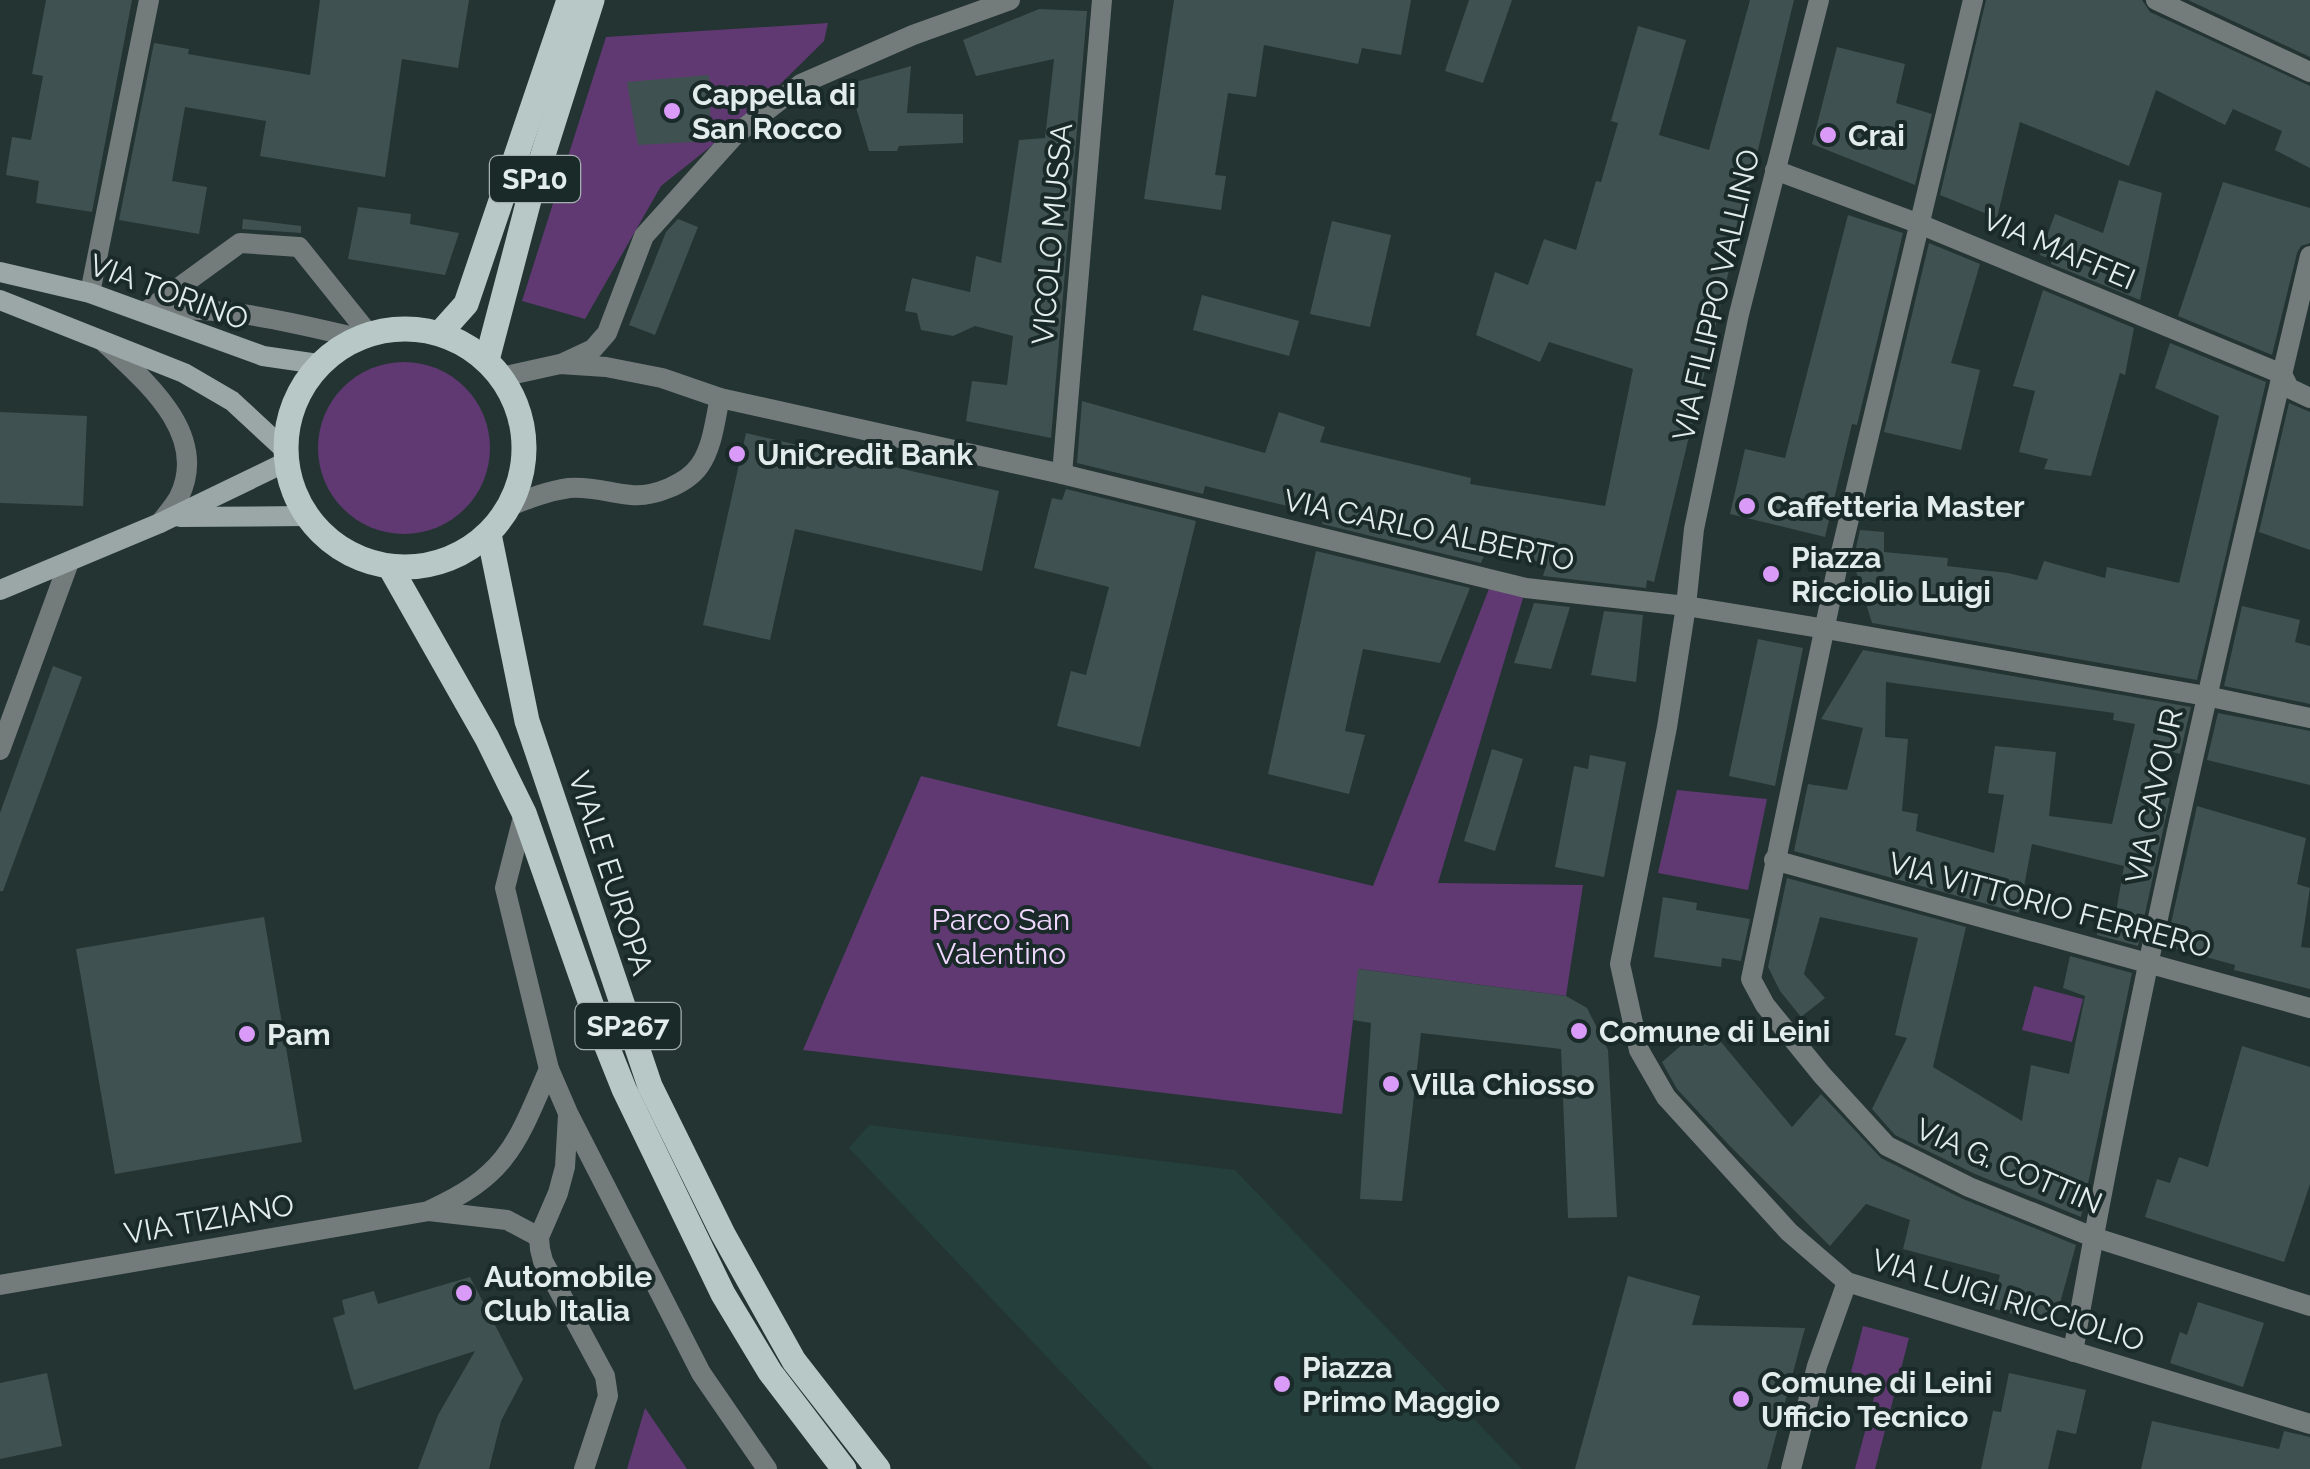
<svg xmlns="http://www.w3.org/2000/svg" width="2310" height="1469" font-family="Raleway,sans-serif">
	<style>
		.built { fill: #243f3c }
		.green { fill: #603972 }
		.building { fill: #3f5150; fill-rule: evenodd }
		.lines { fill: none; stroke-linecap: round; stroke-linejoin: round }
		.lane { stroke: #747c7b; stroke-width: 20 }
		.street { stroke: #747c7b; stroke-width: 20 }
		.secondary { stroke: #9aa7a6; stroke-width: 20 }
		.primary { stroke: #b7c8c6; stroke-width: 25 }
		.poi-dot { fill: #d99af8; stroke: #192a29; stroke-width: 4 }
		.labels { text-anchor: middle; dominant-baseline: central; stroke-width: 8; stroke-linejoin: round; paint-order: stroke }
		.shield { fill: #192a29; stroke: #a6b2b1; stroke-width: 2.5 }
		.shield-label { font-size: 28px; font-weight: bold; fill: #e2eceb }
		.poi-label { font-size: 30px; font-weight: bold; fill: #e2eceb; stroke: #192a29; text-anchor: start }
		.street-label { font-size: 30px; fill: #e2eceb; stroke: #192a29 }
		.park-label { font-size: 30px; fill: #f0d7fe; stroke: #192a29 }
	</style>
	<rect width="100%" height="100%" fill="#233433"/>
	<polygon class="built" points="869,1125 1235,1170 1522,1469 1153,1469 849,1148"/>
	<g class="green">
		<polygon points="828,23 824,41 744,120 661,186 585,319 522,301 606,37"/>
		<circle cx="404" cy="448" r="86"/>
		<polygon points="1492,581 1526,588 1438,883 1583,885 1566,996 1359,969 1342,1114 803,1050 921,776 1373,886"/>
		<polygon points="1677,790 1767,799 1748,890 1658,873"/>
		<polygon points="2034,986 2083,999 2072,1042 2022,1030"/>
		<polygon points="1863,1326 1909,1338 1875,1469 1855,1469 1879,1379 1851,1372"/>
		<polygon points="645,1408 687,1469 627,1469"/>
	</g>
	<g class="building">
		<polygon points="46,0 132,0 92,212 36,203 39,181 6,175 12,137 31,140 43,76 32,74"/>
		<polygon points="320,0 469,0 458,68 402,59 385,177 260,156 266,121 185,107 172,181 207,187 199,234 119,220 154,43 189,49 188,54 310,75"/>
		<polygon points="1174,0 1411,0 1401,55 1362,48 1358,64 1264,45 1256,97 1228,93 1215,175 1226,176 1221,210 1144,199"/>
		<polygon points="1469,0 1512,0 1483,83 1445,71"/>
		<polygon points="1750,0 1794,0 1654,582 1647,580 1646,588 1543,576 1547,563 1485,553 1481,563 1322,524 1324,515 1205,486 1203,494 1077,463 1082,401 1265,453 1279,412 1325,427 1320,442 1471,478 1470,484 1605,506 1633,369 1549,342 1540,362 1476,335 1495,272 1528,285 1544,239 1576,250 1596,181 1601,182 1618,123 1611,121 1638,26 1686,40 1659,135 1709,150"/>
		<polygon points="1986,0 2142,0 2150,12 2310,86 2310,168 2275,150 2282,131 2233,109 2225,125 2156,90 2129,166 2020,122 1997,218 1940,195"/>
		<polygon points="2188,0 2310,0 2310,57"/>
		<polygon points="1039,9 1087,11 1051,438 966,421 972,381 1007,385 1013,336 975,326 953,336 921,330 917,313 905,311 912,278 970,292 976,256 1001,263 1019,140 1045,138 1054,59 976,76 963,40"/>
		<polygon points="1837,47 1905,64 1896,103 1932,114 1915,185 1812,144"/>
		<polygon points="911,66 907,113 963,114 963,143 899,146 897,151 869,151 849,84"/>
		<polygon points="709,75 711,141 638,145 627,82"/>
		<polygon points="2119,180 2162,193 2140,300 2051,264 2052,260 2040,255 2055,214 2103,233"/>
		<polygon points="2223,182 2310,208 2310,243 2301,246 2297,253 2272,355 2178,316"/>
		<polygon points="358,207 411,214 410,224 459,233 445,275 348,259"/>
		<polygon points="1848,215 1903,233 1857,425 1852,424 1825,537 1730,514 1745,449 1785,458"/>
		<polygon points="243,219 301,226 301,233 242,229"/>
		<polygon points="678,219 698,227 655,335 629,325 666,232"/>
		<polygon points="1332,221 1391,235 1370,327 1310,314"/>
		<polygon points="1929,243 1980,264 1951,363 1980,370 1961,450 1884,432"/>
		<polygon points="2043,290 2134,328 2125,375 2120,373 2091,476 2044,469 2048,459 2019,452 2035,391 2013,386"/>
		<polygon points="1202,295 1299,321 1289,356 1193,330"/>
		<polygon points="2170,343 2266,382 2197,680 1872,623 1853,561 1860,530 1884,532 1884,552 1948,558 1947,566 2008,573 2037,580 2044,561 2105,578 2107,567 2179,583 2219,416 2155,388"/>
		<polygon points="2289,403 2310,412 2310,550 2259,532"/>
		<polygon points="0,412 87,416 83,506 0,503"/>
		<polygon points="746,433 999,491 982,571 795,529 770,640 703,625"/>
		<polygon points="1066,489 1196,521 1140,747 1057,726 1071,671 1086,675 1109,587 1034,568 1052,498 1062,500"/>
		<polygon points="1316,551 1470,588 1440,663 1363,649 1345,731 1365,735 1349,794 1268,774"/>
		<polygon points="1534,603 1570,607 1551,669 1514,663"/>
		<polygon points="2242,606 2300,620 2295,642 2310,646 2310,704 2224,686"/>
		<polygon points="1604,611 1643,615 1636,682 1591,675"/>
		<polygon points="1758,639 1803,648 1775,786 1729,776"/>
		<path d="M1863,650L2191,707L2180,754L2159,748L2147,791L2170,798L2138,946L2097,935L2101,912H2116L2124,866L2032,844L2019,913L1794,851L1808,784L1847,790L1863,728L1821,719ZM1886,682L2114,713L2113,720L2135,724L2112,824L2049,816L2056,752L1995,746L1988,793L2004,795L1994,853L1916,831L1918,814L1902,811L1908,739L1885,737Z"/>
		<polygon points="53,666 82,677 3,891 0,891 0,813"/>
		<polygon points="2218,713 2310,731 2310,785 2207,760"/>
		<polygon points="1492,749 1523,759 1495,851 1464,841"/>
		<polygon points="1590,755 1626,762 1604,877 1555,867 1574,766 1588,769"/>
		<polygon points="2197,806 2306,838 2297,884 2310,888 2301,947 2310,948 2310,989 2234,970 2235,965 2166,946"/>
		<polygon points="1787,878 1966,927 1933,1067 2022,1121 2031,1065 2069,1074 2085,996 2063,988 2070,956 2132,973 2081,1217 1975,1174 1895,1135 1872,1109 1907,1038 1895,1035 1918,938 1820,917 1804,974 1825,998 1801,1017 1780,991 1768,967"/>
		<polygon points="1663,897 1697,903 1696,910 1750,919 1741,961 1722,958 1721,967 1654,957"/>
		<polygon points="264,917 302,1142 115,1174 76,949"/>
		<polygon points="1358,969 1566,996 1587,1008 1608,1050 1617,1217 1568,1218 1561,1049 1421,1033 1402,1201 1360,1199 1371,1023 1353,1020"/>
		<polygon points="1706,1024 1792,1127 1821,1094 1881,1158 1963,1199 2076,1245 2054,1325 1991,1308 2000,1275 1903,1249 1910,1220 1866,1204 1830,1246 1729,1145 1677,1089 1662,1062"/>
		<polygon points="2242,1046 2310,1067 2310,1184 2284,1262 2145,1217 2157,1179 2170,1183 2179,1157 2208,1167"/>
		<polygon points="1628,1276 1700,1296 1692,1325 1805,1328 1767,1469 1575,1469"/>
		<polygon points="470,1277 523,1379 501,1421 489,1469 418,1469 438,1415 475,1351 354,1390 333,1318 345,1314 342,1300 374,1291 378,1304"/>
		<polygon points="2198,1302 2264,1323 2243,1387 2170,1363 2180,1332 2187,1335"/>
		<polygon points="47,1373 62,1446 0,1459 0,1383"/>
		<polygon points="2009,1373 2086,1390 2076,1434 2057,1430 2048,1469 1981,1469 1993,1411 2001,1412"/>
		<polygon points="2152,1421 2279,1449 2284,1431 2310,1437 2310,1469 2141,1469"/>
	</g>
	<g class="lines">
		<g class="lane">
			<path d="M148,311C220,304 289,322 358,338"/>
			<polyline points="145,312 240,243 299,247 368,333"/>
		</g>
		<g class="street">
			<polyline points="1819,0 1739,314 1694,529 1686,606 1667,727 1620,964 1639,1050 1666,1097 1789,1232 1847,1282 2310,1424"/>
			<polyline points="1973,0 1837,569 1751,979 1765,1005 1822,1075 1887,1146 1969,1187 2093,1237 2310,1306"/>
			<polyline points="2156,0 2310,72"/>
			<polyline points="1775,170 1917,223 2282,374 2289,388 2310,398"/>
			<polyline points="90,293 149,0"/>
			<path d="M105,343C145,381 210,434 179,497C174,506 166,515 160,523"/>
			<polyline points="563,363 593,349 607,333 644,236 735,135 801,84 913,35 1010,0"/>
			<polyline points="501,377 560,364 606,367 662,378 720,398 1062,474 1526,588 1686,606 1826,629 2206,696 2310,718"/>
			<polyline points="1062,474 1102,0"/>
			<path d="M510,506C530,498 548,491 569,488C591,486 610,493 631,495C654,497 687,484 700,465C713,446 715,419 720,398"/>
			<polyline points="0,750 69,562"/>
			<polyline points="524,813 505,888 549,1069 568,1113 701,1373 767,1469"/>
			<polyline points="1774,860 2310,1008"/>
			<polyline points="568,1115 565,1167 558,1193 539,1237 540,1249 543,1261 605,1376 608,1396 584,1469"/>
			<path d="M430,1210C508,1175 517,1143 549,1069"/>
			<polyline points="0,1285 429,1211 507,1220 539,1237"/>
			<path d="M2073,1352C2137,984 2224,620 2310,256"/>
			<polyline points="1791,1469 1817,1366 1847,1282"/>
		</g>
		<g class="secondary">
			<polyline points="0,272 90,293 263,356 318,364"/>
			<polyline points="0,300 184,373 232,401 286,451"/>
			<polyline points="180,517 306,516"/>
			<polyline points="0,590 160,523 286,462"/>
		</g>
		<g class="primary">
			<circle cx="405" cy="448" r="119"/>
			<polyline points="440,333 466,304 569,0"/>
			<polyline points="487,360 530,196 592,0"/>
			<polyline points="489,534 527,721 650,1086 723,1234 794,1361 878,1469"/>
			<polyline points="390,567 487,738 524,813 598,1024 624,1089 723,1294 770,1372 844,1469"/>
		</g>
	</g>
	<g class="poi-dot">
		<circle cx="672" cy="111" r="10"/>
		<circle cx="1828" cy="135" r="10"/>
		<circle cx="737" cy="454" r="10"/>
		<circle cx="1747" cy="506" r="10"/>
		<circle cx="1771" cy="574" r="10"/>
		<circle cx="1579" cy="1031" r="10"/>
		<circle cx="247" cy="1034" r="10"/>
		<circle cx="1391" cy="1084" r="10"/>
		<circle cx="464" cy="1293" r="10"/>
		<circle cx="1282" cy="1384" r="10"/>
		<circle cx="1741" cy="1399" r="10"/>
	</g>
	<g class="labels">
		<g class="shield">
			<rect x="490" y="156" width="90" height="46" rx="8"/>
			<rect x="575.5" y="1003" width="105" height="46" rx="8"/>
		</g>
		<g class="shield-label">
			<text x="535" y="179">SP10</text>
			<text x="628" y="1026">SP267</text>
		</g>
		<g class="poi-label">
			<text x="692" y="94">Cappella di<tspan x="692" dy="34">San Rocco</tspan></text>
			<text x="1848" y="135">Crai</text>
			<text x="757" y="454">UniCredit Bank</text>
			<text x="1767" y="506">Caffetteria Master</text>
			<text x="1791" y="557">Piazza<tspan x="1791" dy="34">Ricciolio Luigi</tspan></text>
			<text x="1599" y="1031">Comune di Leini</text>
			<text x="267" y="1034">Pam</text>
			<text x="1411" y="1084">Villa Chiosso</text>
			<text x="484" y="1276">Automobile<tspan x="484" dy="34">Club Italia</tspan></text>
			<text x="1302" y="1367">Piazza<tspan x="1302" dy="34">Primo Maggio</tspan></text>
			<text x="1761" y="1382">Comune di Leini<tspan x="1761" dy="34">Ufficio Tecnico</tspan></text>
		</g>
		<g class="street-label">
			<text transform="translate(1052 234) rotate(-85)">VICOLO MUSSA</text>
			<text transform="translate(2059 249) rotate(23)">VIA MAFFEI</text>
			<text transform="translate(169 292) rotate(20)">VIA TORINO</text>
			<text transform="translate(1716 295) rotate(-77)">VIA FILIPPO VALLINO</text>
			<text transform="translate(1429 530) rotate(12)">VIA CARLO ALBERTO</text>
			<text transform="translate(2154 796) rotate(-78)">VIA CAVOUR</text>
			<text transform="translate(611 873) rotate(72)">VIALE EUROPA</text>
			<text transform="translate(2050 905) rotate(15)">VIA VITTORIO FERRERO</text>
			<text transform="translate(2009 1166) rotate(23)">VIA G. COTTIN</text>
			<text transform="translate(209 1219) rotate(-10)">VIA TIZIANO</text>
			<text transform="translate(2008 1300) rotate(17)">VIA LUIGI RICCIOLIO</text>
		</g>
		<g class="park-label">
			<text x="1001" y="919">Parco San<tspan x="1001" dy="34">Valentino</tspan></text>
		</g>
	</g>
</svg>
